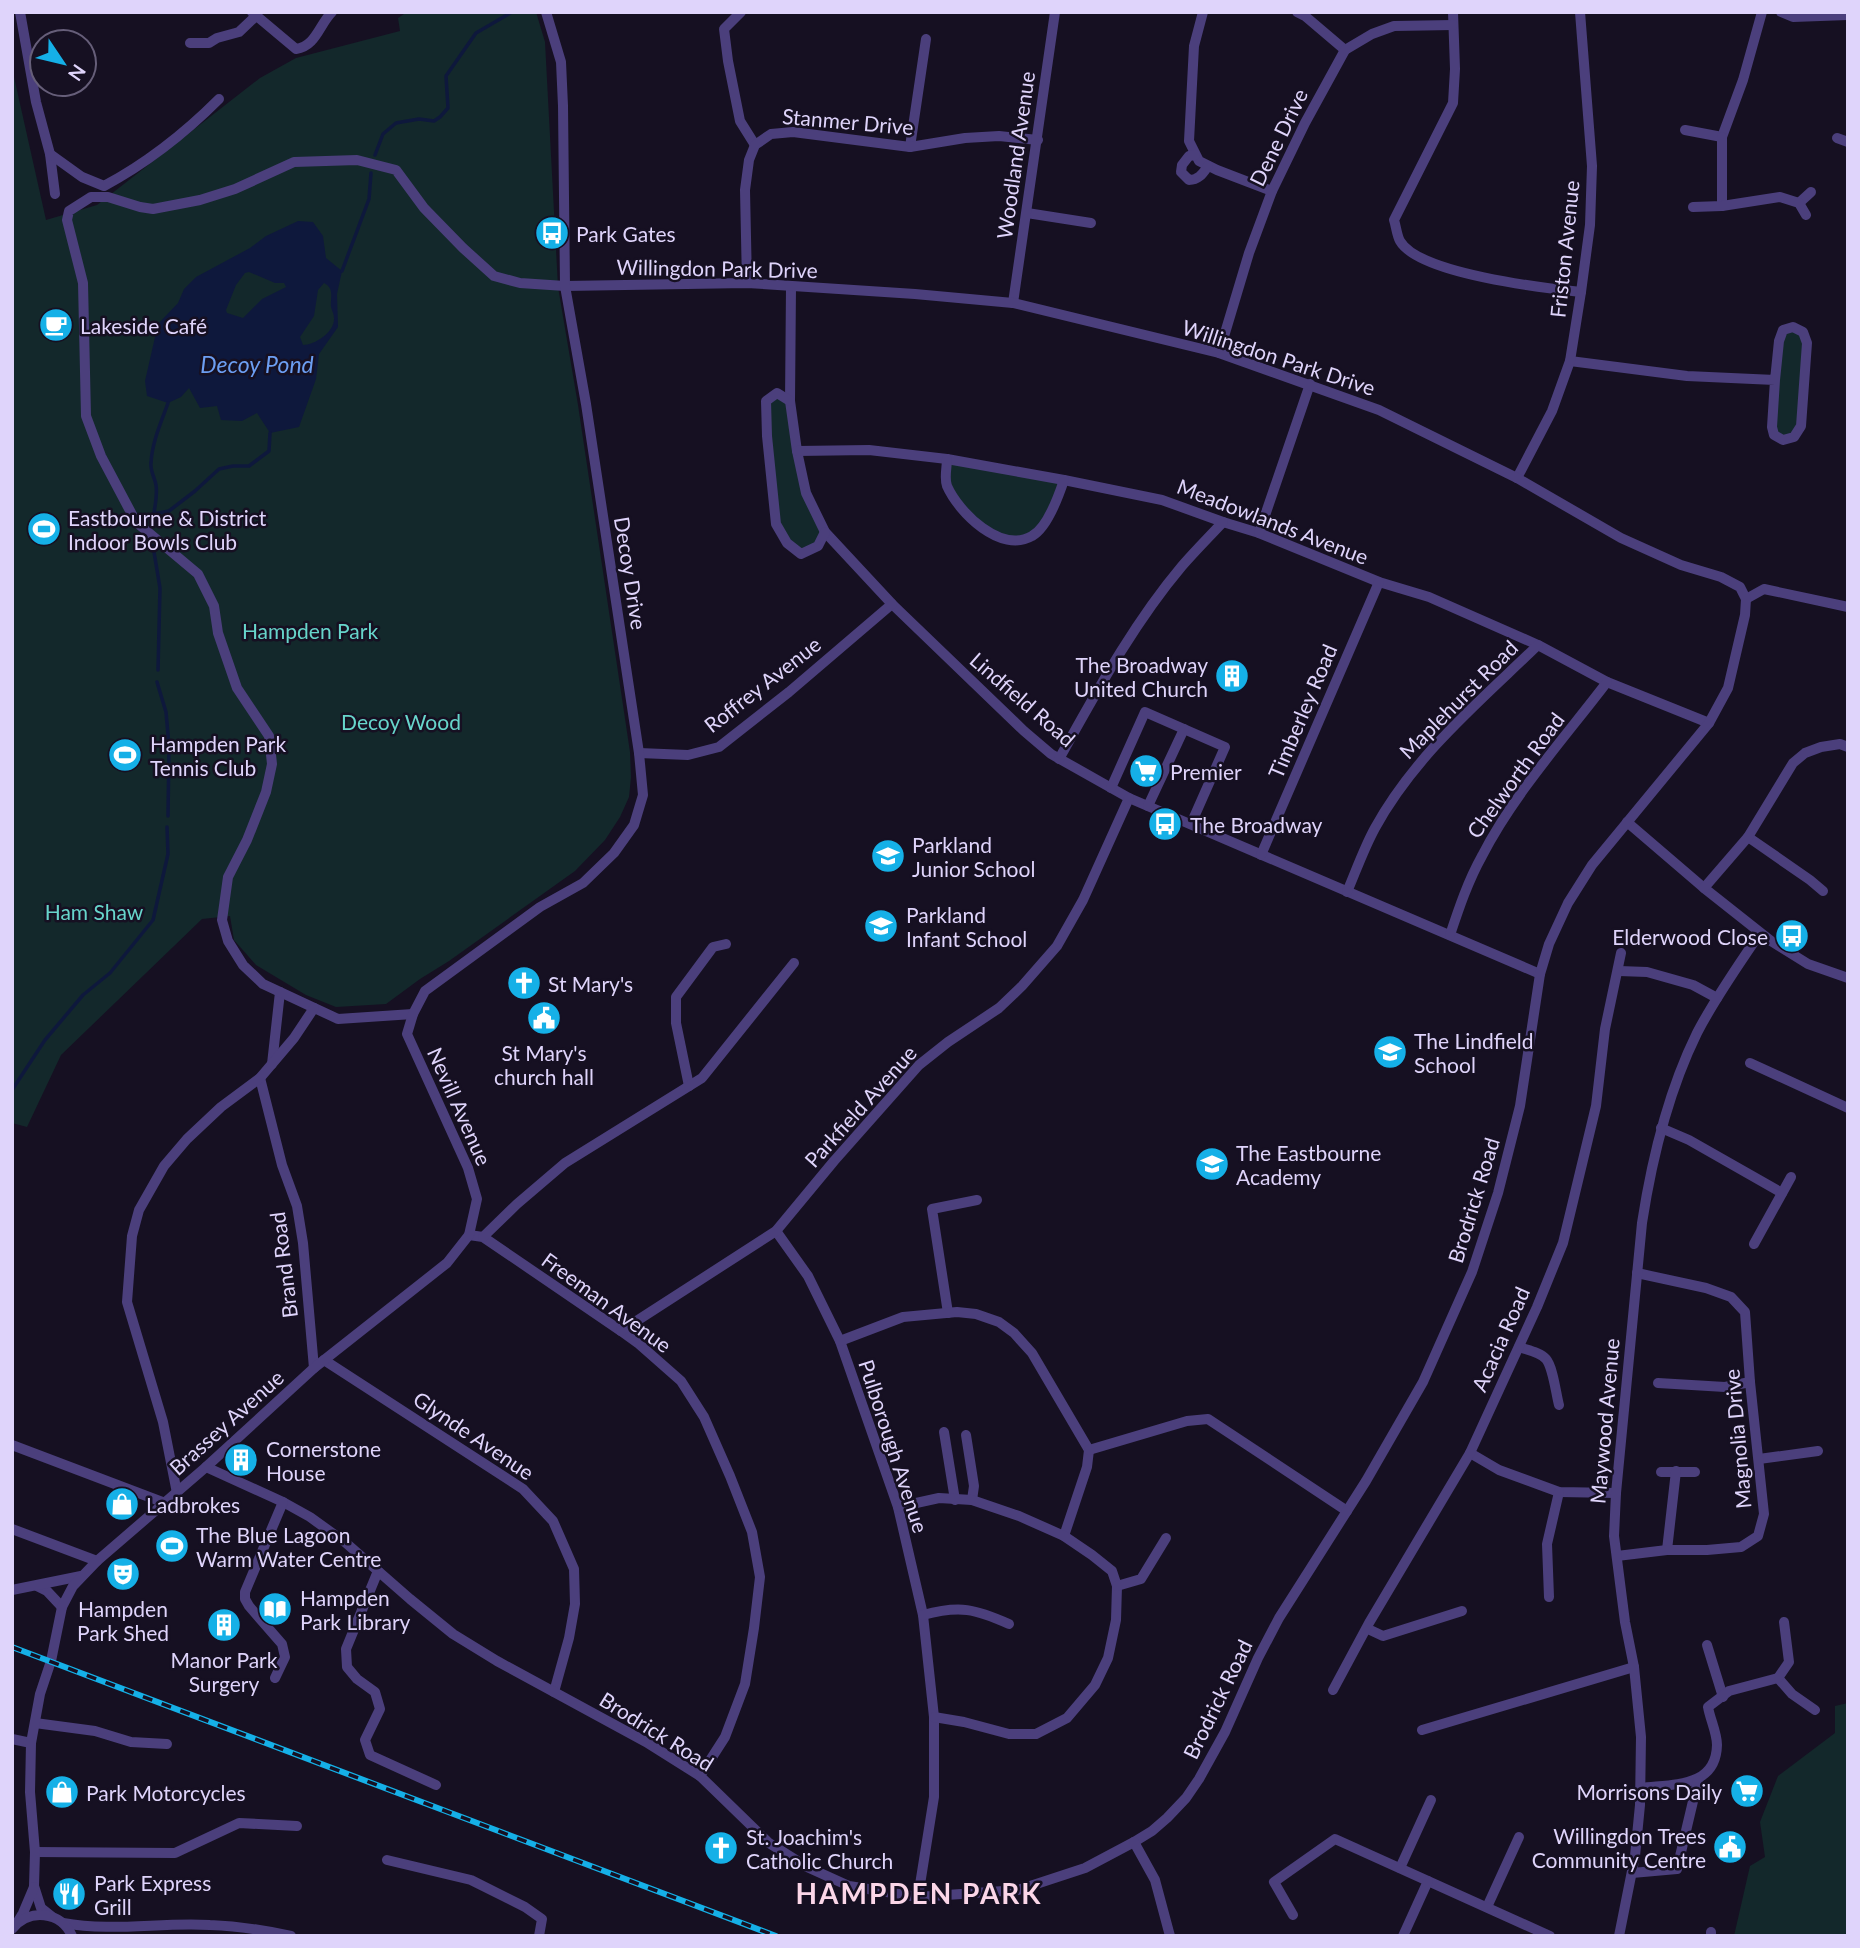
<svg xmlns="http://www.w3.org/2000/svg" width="1860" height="1948" font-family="Lato,sans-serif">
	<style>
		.green { fill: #13282b }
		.water { fill: #0e183c; fill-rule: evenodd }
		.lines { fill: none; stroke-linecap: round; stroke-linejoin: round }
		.stream { stroke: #0e183c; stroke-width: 3.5 }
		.minor { stroke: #4b3f7c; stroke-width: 10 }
		.rail-casing { stroke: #15b0e7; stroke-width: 6 }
		.rail { stroke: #161022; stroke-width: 3.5; stroke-dasharray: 10; stroke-linecap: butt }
		.labels { text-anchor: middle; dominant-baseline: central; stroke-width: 5; stroke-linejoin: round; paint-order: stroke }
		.street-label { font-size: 21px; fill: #dfd4fb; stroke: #161022 }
		.poi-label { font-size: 21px; fill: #dfd4fb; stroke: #161022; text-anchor: start }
		.park-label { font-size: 21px; fill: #67d5cb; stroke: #161022 }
		.water-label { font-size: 23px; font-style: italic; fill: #6c9ef2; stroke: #161022 }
		.district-label { font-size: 28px; font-weight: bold; letter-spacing: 2px; fill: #fbd6e8; stroke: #161022 }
	</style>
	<rect width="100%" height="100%" fill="#161022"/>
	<g class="green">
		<polygon points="407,12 536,12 545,42 558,287 578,405 630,752 631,777 629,797 620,817 605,840 575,871 449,961 420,979 386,1004 336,1007 306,995 256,965 234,940 230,916 202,919 61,1055 27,1127 12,1123 12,68 46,220 97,205 260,78 296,58 400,31 398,18"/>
		<polygon points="1783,330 1803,332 1801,426 1794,437 1774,435"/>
		<polygon points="777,393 790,401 797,451 825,532 818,546 801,554 776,524 766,401"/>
		<polygon points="947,459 1064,480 1033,536 1009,541 989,533 945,483"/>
		<polygon points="1848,1703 1848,1936 1734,1936 1750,1866 1765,1857 1760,1822 1778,1776 1835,1733 1835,1706"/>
	</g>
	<path class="water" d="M298,221L313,222L323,236L326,258L342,271L337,294L338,327L319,354L316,379L299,427L270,433L257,413L242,421L221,420L217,406L200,408L189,388L181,397L168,403L147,396L145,381L158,324L178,303L184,289L196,277L250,248L266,236ZM249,272L275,283H284L286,287L262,299L243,318L227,313L226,310L236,285L245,273ZM324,283C335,289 330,297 331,307C332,311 334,314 334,318C335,332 315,345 303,345L300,337L314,316L318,290Z"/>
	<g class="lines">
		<g class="stream">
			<polyline points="375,155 383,134 396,123 419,119 434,121 440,117 448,108 446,76 462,53 476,33 512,12"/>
			<polyline points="342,271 369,199 371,173"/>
			<polyline points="153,514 169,511 195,491 219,469 233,466 249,466 269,451 270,433"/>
			<path d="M153,525C153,511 158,499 156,485C155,478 150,471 151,463C152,442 161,423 168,403"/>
			<polyline points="153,546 160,588 158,670"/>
			<polyline points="157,682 166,712 169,746 168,816"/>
			<polyline points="12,1090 45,1040 83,995 110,973 153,920 168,854 167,827"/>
		</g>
		<g class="minor">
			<polyline points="20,12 36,102 50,154 55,194"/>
			<path d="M252,12L296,49C316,46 319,25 332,12"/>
			<polyline points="741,12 724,29 728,61 740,121 755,145"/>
			<polyline points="1203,12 1194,46 1189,141 1199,161 1217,170 1272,191"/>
			<polyline points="1297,12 1305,16 1345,50"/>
			<path d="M1453,12L1455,69L1453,103L1394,220C1396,226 1397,236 1400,241C1419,274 1544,288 1581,292"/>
			<polyline points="1781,12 1793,17 1848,15"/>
			<polyline points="190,43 209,43 217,38 239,32 256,16"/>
			<polyline points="1685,130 1722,137 1743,80 1762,12"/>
			<polyline points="1722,137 1722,206"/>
			<polyline points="1837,138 1848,142"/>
			<polyline points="910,147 926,39"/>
			<path d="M50,154L82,177L104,186C147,163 185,133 219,99"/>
			<path d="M1195,155L1189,156L1182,165L1181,172L1189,180C1199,180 1203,173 1208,166"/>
			<polyline points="1799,203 1811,192"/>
			<polyline points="1693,207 1722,206 1780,197 1799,203 1806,215"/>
			<polyline points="1027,213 1091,223"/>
			<polyline points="747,283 745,190 749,160 755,145 771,134 793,132 910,147 965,138 999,136 1038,140"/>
			<polyline points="791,287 790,401 797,451 806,493 825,532 892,604 1024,731 1051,754 1129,798 1540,974"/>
			<polyline points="1013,303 1055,12"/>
			<polyline points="1219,353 1249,253 1272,191 1305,123 1345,50 1372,34 1394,26 1453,25"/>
			<polyline points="1570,361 1687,376 1775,380 1779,341 1783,330 1793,327 1803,332 1807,343 1801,426 1794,437 1783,440 1774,435 1772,427 1775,380"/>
			<polyline points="790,401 777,393 766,401 767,436 776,524 787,543 801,554 818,546 825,532"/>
			<polyline points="797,451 869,450 947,459 1064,480 1162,500 1223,522 1259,533 1379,582 1429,597 1538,645 1607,682 1709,723"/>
			<path d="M947,459C947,467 944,478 947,486C959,513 1001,554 1032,536C1047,528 1059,495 1064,480"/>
			<polyline points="1517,478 1552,411 1570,361 1581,292 1590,225 1592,166 1580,12"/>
			<polyline points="1259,533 1310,384"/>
			<polyline points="1746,599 1764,589 1848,607"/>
			<polyline points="639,753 688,755 719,747 789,692 892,604"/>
			<path d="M1059,759C1096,693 1133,624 1182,566C1195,551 1209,537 1223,522"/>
			<polyline points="1111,788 1145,712 1225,747 1191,824"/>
			<polyline points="1148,806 1184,729"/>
			<polyline points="1627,822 1704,888 1771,941 1808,964 1848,978"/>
			<polyline points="1748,837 1810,880 1823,891"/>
			<polyline points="1261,855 1379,582"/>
			<polyline points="1704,888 1748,837 1793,763 1805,753 1821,747 1840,744 1848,747"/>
			<path d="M1347,892C1356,871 1364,848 1375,828C1415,755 1479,702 1538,645"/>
			<path d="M1450,935C1459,908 1468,881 1482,856C1513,795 1566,736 1607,682"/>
			<polyline points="1619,971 1647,972 1693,985 1717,998"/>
			<polyline points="1750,1063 1848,1108"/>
			<polyline points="272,1064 280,992"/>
			<polyline points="260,1078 282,1165 297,1206 303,1243 314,1368"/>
			<polyline points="689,1086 676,1023 676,997 713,947 726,944"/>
			<polyline points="1661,1128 1689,1140 1782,1193"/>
			<polyline points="776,1231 808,1276 840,1341 898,1507 923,1615 934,1717 934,1797 918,1897"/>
			<polyline points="469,1235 483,1237 621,1331 639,1344 681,1381 704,1417 730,1476 752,1532 760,1577 754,1628 745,1684 725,1737 700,1776"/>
			<polyline points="483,1237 517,1204 565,1163 702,1078 794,963"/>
			<polyline points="1754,1244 1791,1177"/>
			<polyline points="948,1313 932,1209 977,1200"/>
			<polyline points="621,1331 776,1231 834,1161 919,1065 948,1042 999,1008 1022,986 1057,946 1083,900 1129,798"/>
			<polyline points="840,1341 903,1317 957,1312 976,1314 999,1322 1014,1333 1032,1353 1089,1450 1087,1467 1064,1536"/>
			<path d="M1519,1347C1527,1350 1540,1352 1546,1359C1553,1367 1556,1394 1559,1405"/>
			<polyline points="324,1360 523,1489 553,1521 574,1569 575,1604 569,1638 554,1692"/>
			<polyline points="1658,1383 1725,1387 1750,1382"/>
			<polyline points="944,1432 955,1500"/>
			<polyline points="966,1435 974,1486 972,1500"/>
			<polyline points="12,1445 165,1503"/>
			<polyline points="1089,1450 1187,1421 1208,1419 1347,1511"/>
			<polyline points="1470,1453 1499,1470 1559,1492 1616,1493"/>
			<polyline points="1759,1459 1818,1451"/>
			<polyline points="206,1467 283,1502 310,1517 346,1543 410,1599 453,1634 497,1661 646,1742 700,1776 769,1843 807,1867 849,1886 918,1897 1018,1890 1085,1868 1134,1842 1152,1831 1167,1818 1186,1798 1199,1779 1225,1732 1258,1658 1279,1618 1366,1481 1423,1382 1472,1272 1498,1193 1520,1106 1540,974 1549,944 1568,903 1592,865 1709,723 1728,688 1745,615 1746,599 1740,587 1721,577 1681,565 1621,538 1517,478 1379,410 1219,353 1013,303 915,294 747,283 565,286 520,283 494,276 463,248 424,208 396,170 357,160 294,162 235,189 200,200 153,209 140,207 108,197 91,197 69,211 67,220 83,283 86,416 101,456 136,522 198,574 214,606 218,633 237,688 269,736 272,764 266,792 247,840 228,877 222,920 228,941 243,965 263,984 338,1019 413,1014"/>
			<polyline points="1661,1472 1695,1472"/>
			<polyline points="177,1493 163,1422 127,1302 132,1236 139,1210 164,1166 187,1139 221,1107 260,1078 294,1038 314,1008"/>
			<polyline points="898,1507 939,1498 972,1500 1019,1516 1064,1536 1092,1555 1112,1571 1117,1586 1116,1620 1108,1658 1095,1685 1067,1718 1036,1734 1009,1734 964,1722 934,1717"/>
			<polyline points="12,1529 97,1561"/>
			<polyline points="1667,1550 1676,1471"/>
			<polyline points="1617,1556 1667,1550 1707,1550 1741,1547 1758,1536 1764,1514 1750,1382 1745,1312 1731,1297 1706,1288 1637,1273"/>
			<polyline points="378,1571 346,1649 347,1667 357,1679 375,1692 380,1709 365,1740 370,1755 436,1785"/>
			<polyline points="37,1586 47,1591 62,1607"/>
			<polyline points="1117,1586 1141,1579 1166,1538"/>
			<polyline points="12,1590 81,1576"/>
			<polyline points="1549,1597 1547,1544 1559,1492"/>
			<path d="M923,1615C960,1605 975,1609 1009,1624"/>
			<polyline points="1368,1629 1383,1636 1462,1611"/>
			<polyline points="1707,1645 1723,1697"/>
			<polyline points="275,1678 285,1657 282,1644 249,1606 245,1599 245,1592 283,1502"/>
			<polyline points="1778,1678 1792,1694 1815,1710"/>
			<polyline points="1333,1690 1369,1623 1470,1453 1537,1307 1563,1243 1596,1106 1605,1029 1621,953"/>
			<polyline points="35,1723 95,1731 131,1742 167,1744"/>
			<polyline points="1422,1730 1634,1667"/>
			<polyline points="12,1739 31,1743"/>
			<path d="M1641,1788C1673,1784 1716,1788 1717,1745C1717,1733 1710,1719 1708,1707L1729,1691L1778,1678L1789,1662L1784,1622"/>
			<polyline points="1134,1842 1155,1880 1170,1936"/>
			<polyline points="35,1852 175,1853 239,1823 297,1826"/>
			<polyline points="387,1860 471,1880 525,1907 542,1919 539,1936"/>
			<polyline points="1400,1868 1431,1800"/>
			<polyline points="1632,1873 1677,1869 1698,1780"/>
			<polyline points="1487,1907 1519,1837"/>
			<polyline points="1293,1915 1274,1882 1335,1839 1550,1936"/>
			<polyline points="51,1916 41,1908 34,1886 35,1852 30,1792 31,1743 40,1694 51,1661 62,1607 73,1586 97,1561 206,1467 314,1368 447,1263 469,1235 477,1199 468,1168 407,1034 413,1014 425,991 540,907 583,883 614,853 634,825 643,795 639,753 586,404 565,286 563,106 561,62 546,12"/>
			<polyline points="17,1923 23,1913 34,1887"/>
			<path d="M63,1923C112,1932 161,1922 210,1925C237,1926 264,1930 291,1936"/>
			<path d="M12,1929C29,1908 61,1911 72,1936"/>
			<polyline points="1711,1932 1711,1936"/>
			<polyline points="1403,1936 1428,1881"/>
			<path d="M1619,1936L1635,1856L1640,1805L1641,1737L1634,1667L1625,1622L1614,1536L1616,1493L1642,1223C1652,1158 1668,1092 1697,1033C1715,998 1738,966 1760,933"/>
		</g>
		<g class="rail-casing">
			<polyline id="rail" points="12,1647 776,1936"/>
		</g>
		<use href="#rail" class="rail"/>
	</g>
	<defs>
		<g id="bus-disc" transform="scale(1.75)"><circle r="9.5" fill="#15b0e7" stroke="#161022"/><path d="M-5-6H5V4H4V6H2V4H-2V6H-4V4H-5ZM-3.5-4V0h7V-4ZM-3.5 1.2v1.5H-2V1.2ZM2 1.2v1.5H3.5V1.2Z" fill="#fff"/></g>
		<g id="cafe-disc" transform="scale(1.75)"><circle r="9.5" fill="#15b0e7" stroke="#161022"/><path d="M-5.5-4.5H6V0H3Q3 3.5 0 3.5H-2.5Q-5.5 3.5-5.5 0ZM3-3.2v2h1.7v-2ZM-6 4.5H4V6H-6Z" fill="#fff"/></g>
		<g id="stadium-disc" transform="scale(1.75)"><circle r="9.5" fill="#15b0e7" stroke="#161022"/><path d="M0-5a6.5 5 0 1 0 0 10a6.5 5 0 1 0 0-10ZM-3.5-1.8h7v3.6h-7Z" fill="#fff"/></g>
		<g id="building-disc" transform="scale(1.75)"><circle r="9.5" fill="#15b0e7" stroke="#161022"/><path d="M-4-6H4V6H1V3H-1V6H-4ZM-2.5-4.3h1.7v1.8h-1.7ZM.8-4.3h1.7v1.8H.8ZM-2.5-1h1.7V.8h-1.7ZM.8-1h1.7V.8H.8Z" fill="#fff"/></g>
		<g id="supermarket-disc" transform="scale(1.75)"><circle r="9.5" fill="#15b0e7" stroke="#161022"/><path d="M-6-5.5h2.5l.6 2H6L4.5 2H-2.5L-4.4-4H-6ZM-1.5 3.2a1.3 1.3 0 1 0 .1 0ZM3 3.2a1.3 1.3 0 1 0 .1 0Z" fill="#fff"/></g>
		<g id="school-disc" transform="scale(1.75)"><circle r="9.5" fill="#15b0e7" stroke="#161022"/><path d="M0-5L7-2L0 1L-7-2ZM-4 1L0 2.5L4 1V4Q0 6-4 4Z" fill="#fff"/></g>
		<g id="church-disc" transform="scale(1.75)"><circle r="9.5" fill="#15b0e7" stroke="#161022"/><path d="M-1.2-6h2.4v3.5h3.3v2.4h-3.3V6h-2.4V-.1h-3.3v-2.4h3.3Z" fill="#fff"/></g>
		<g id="civic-disc" transform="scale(1.75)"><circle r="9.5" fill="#15b0e7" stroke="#161022"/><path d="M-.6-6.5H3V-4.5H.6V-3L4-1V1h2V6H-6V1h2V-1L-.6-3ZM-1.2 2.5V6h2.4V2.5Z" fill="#fff"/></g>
		<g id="shop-disc" transform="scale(1.75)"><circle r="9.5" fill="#15b0e7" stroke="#161022"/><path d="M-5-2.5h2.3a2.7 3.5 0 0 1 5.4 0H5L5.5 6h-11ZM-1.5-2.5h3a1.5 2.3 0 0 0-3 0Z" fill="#fff"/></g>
		<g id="theatre-disc" transform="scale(1.75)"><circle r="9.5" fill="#15b0e7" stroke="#161022"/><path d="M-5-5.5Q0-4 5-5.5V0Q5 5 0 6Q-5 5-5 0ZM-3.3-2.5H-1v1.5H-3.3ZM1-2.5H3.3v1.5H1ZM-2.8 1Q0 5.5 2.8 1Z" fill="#fff"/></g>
		<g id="library-disc" transform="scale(1.75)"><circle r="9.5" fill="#15b0e7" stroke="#161022"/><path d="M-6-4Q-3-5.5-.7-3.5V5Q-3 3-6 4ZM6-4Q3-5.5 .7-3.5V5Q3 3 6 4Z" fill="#fff"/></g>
		<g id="restaurant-disc" transform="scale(1.75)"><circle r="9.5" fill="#15b0e7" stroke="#161022"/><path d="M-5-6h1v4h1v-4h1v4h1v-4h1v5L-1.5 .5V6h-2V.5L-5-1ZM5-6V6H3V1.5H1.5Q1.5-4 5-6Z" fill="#fff"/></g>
	</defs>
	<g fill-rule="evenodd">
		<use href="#bus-disc" x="552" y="233"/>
		<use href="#cafe-disc" x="56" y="325"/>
		<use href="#stadium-disc" x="44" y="529"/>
		<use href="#building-disc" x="1232" y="676"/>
		<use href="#stadium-disc" x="125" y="755"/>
		<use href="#supermarket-disc" x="1146" y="771"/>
		<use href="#bus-disc" x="1165" y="824"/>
		<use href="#school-disc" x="888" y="856"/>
		<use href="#school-disc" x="881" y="926"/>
		<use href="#bus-disc" x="1792" y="936"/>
		<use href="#church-disc" x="524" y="983"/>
		<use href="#civic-disc" x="544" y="1018"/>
		<use href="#school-disc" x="1390" y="1052"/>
		<use href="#school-disc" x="1212" y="1164"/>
		<use href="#building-disc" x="241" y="1460"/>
		<use href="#shop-disc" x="122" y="1504"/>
		<use href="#stadium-disc" x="172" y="1546"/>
		<use href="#theatre-disc" x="123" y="1574"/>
		<use href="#library-disc" x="275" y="1609"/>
		<use href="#building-disc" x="224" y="1625"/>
		<use href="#supermarket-disc" x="1747" y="1791"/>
		<use href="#shop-disc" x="62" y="1792"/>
		<use href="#civic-disc" x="1730" y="1847"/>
		<use href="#church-disc" x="721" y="1848"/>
		<use href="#restaurant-disc" x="69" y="1894"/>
	</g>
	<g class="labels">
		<g class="street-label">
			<text transform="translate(848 121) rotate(5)">Stanmer Drive</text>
			<text transform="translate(1278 137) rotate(-64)">Dene Drive</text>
			<text transform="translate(1015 155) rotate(-82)">Woodland Avenue</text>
			<text transform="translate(1564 249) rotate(-84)">Friston Avenue</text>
			<text transform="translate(717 268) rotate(1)">Willingdon Park Drive</text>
			<text transform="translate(1279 357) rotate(18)">Willingdon Park Drive</text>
			<text transform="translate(1273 521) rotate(21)">Meadowlands Avenue</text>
			<text transform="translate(631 573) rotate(81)">Decoy Drive</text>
			<text transform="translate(762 684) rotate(-38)">Roffrey Avenue</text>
			<text transform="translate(1023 699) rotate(41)">Lindfield Road</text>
			<text transform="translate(1458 699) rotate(-45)">Maplehurst Road</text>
			<text transform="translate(1302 711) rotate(-67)">Timberley Road</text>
			<text transform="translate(1515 775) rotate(-54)">Chelworth Road</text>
			<text transform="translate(460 1106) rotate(66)">Nevill Avenue</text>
			<text transform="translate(860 1106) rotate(-48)">Parkfield Avenue</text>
			<text transform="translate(1473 1200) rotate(-73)">Brodrick Road</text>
			<text transform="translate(283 1265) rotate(-97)">Brand Road</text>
			<text transform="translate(607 1302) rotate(36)">Freeman Avenue</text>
			<text transform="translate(1500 1339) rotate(-66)">Acacia Road</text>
			<text transform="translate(1604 1421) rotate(-85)">Maywood Avenue</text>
			<text transform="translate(226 1422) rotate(-42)">Brassey Avenue</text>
			<text transform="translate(474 1435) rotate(34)">Glynde Avenue</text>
			<text transform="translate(1737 1439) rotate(-95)">Magnolia Drive</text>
			<text transform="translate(894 1446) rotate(72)">Pulborough Avenue</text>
			<text transform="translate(1217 1699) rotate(-64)">Brodrick Road</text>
			<text transform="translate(657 1731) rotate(32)">Brodrick Road</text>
		</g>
		<g class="poi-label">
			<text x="576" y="233">Park Gates</text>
			<text x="80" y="325">Lakeside Café</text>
			<text x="68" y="517">Eastbourne &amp; District<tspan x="68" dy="24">Indoor Bowls Club</tspan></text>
			<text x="1208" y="664" text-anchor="end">The Broadway<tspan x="1208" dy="24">United Church</tspan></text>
			<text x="150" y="743">Hampden Park<tspan x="150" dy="24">Tennis Club</tspan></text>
			<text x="1170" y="771">Premier</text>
			<text x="1190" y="824">The Broadway</text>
			<text x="912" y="844">Parkland<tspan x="912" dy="24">Junior School</tspan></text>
			<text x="906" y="914">Parkland<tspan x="906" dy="24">Infant School</tspan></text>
			<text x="1768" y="936" text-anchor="end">Elderwood Close</text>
			<text x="548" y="983">St Mary's</text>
			<text x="1414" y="1040">The Lindfield<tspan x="1414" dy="24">School</tspan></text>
			<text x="544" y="1052" text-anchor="middle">St Mary's<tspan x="544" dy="24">church hall</tspan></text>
			<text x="1236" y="1152">The Eastbourne<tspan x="1236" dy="24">Academy</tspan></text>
			<text x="266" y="1448">Cornerstone<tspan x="266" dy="24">House</tspan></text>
			<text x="146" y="1504">Ladbrokes</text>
			<text x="196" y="1534">The Blue Lagoon<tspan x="196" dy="24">Warm Water Centre</tspan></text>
			<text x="300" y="1597">Hampden<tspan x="300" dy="24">Park Library</tspan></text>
			<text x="123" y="1608" text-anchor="middle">Hampden<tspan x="123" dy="24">Park Shed</tspan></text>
			<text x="224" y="1659" text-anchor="middle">Manor Park<tspan x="224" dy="24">Surgery</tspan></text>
			<text x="1722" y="1791" text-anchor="end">Morrisons Daily</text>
			<text x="86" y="1792">Park Motorcycles</text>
			<text x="1706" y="1835" text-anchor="end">Willingdon Trees<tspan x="1706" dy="24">Community Centre</tspan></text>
			<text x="746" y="1836">St. Joachim's<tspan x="746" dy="24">Catholic Church</tspan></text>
			<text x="94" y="1882">Park Express<tspan x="94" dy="24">Grill</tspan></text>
		</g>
		<g class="park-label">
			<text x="310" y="630">Hampden Park</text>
			<text x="401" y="721">Decoy Wood</text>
			<text x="94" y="911">Ham Shaw</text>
		</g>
		<g class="water-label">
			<text x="257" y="364">Decoy Pond</text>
		</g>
		<g class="district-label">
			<text x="919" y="1893">HAMPDEN PARK</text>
		</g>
	</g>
	<rect width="1860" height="1948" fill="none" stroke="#dfd4fb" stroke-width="28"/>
	<g transform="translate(63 63) rotate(125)"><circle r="33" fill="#161022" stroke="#665e79" stroke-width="2"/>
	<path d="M0-5L12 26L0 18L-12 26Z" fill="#15b0e7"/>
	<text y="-10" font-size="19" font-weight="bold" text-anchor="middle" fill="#dfd4fb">N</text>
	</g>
</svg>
